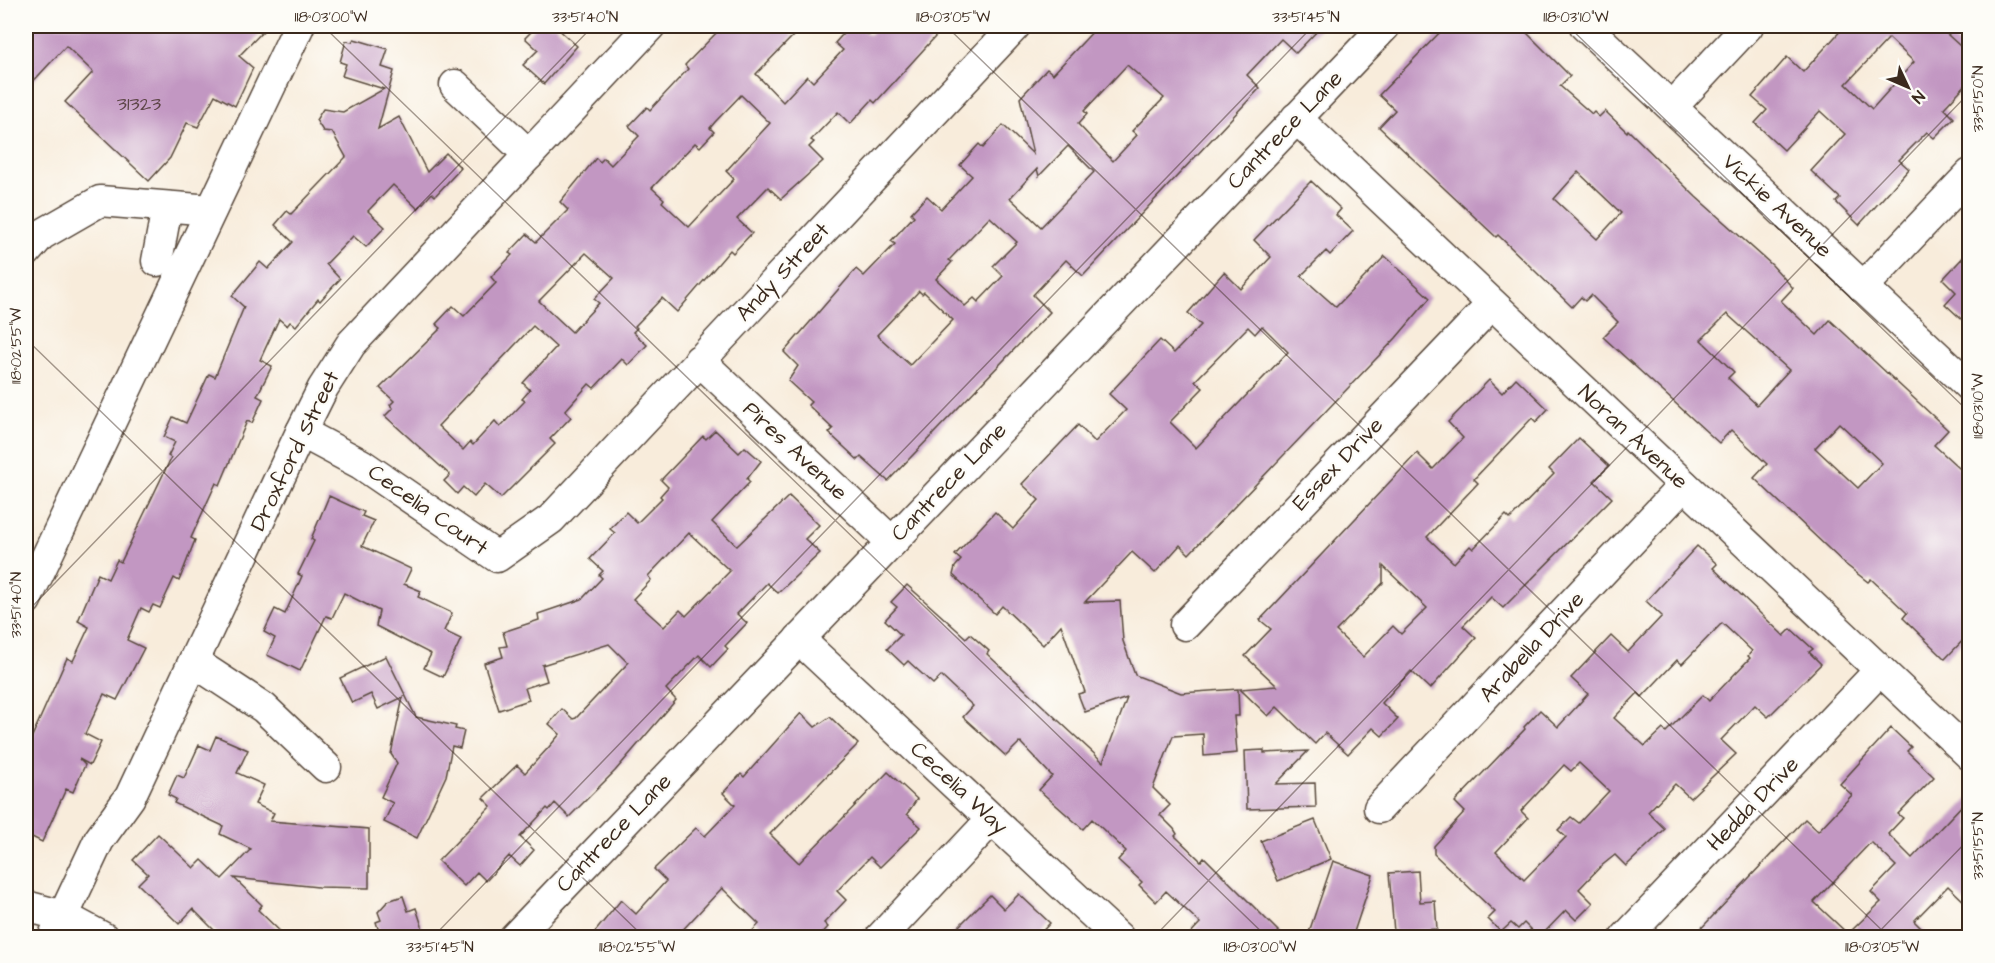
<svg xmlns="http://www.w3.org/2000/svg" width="1995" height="963" font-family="'Architects Daughter',sans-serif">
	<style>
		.building { fill: #c297c2; fill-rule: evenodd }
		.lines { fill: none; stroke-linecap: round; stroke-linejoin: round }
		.minor-casing { stroke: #57473a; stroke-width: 33 }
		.minor { stroke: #fff; stroke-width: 30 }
		.ticks { fill: none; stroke: #3b2a1e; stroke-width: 1.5; stroke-opacity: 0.45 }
		.labels { text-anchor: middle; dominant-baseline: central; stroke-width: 4.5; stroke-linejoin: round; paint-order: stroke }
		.number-label { font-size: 20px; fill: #5d4547 }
		.street-label { font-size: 22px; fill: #3b2a1e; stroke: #fdfcf7 }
		.neatline { fill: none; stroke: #3b2a1e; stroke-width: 2 }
		.ticks-label { font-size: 15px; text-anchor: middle; fill: #3b2a1e }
	</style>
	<rect width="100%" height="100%" fill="#fdfcf7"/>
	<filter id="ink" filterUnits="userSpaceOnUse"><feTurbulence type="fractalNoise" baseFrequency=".0167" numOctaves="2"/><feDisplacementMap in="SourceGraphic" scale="12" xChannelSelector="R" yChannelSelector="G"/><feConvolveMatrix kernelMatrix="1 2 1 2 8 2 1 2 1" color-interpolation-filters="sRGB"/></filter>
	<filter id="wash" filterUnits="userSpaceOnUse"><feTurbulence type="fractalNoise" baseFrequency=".008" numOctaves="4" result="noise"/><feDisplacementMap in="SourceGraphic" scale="24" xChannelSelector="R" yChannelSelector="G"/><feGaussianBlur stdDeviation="1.35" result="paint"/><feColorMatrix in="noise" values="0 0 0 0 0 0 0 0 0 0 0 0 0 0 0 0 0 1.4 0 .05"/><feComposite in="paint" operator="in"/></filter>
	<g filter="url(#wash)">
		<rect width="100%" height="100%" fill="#f8ecdb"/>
		<g id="blocks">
			<g class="building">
				<polygon points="26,26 268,26 239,56 253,68 235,106 215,95 198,127 187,123 170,158 149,181 65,102 93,72 66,46 26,89"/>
				<polygon points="537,26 555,26 577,46 544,84 523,65 538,50 525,38"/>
				<path d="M723,26H782L793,36L756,74L783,102L807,76L813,82L843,50L835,43L850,26H858L869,35L878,26H945L875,103L872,100L850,124L838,112L811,140L814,142L809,147L823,161L781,199L768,187L737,219L752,233L733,253L730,250L677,312L662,298L635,326L637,328L633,332L647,345L628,365L622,359L594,388L589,384L565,411L571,417L550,439L555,444L501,498L485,484L474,497L463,487L457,494L444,481L450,475L385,416L393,408L390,405L394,401L380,388L441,328L436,324L453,306L464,316L496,283L491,277L512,255L509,253L527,234L536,242L568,210L560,202L596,158L600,162L604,158L611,165L639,136L629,126L647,107L650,110L688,69L685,65ZM741,95L770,123L726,171L734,179L689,227L662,202L664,199L652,188L695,143L700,147L714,132L710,128L715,122ZM586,253L614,278L594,299L599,303L572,332L539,301ZM533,326L556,347L523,383L530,390L522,399L525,401L500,427L495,421L473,445L470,442L463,450L438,426Z"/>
				<path d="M1098,26H1322L1296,53L1281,39L1247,75L1260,88L1083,276L1066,260L1033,295L1050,312L888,481L861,457L858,460L829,433L833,429L808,405L811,402L788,381L798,366L784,352L856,269L864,276L895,244L891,241L914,216L911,213L927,196L941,209L972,176L960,165L979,144L983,148L1003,125L1033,154L1020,98L1047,69L1053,74ZM1127,65L1164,98L1132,131L1137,135L1113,161L1078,124L1087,114L1084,111ZM1068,146L1094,172L1041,227L1010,198L1037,169L1039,176ZM990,217L1017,242L993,266L1003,276L978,302L974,298L965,306L936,279L952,262L949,260ZM919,291L922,294L924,292L953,320L910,365L877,335Z"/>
				<path d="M1446,26H1520L1570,76L1560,86L1592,114L1594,112L1599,117L1605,111L1627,132L1628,130L1696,197L1772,265L1793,288L1781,301L1817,335L1830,320L1948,430L1934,445L1970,478V633L1945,659L1903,618L1907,613L1871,579L1868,582L1845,564L1754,478L1767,464L1731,430L1719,443L1603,337L1618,322L1591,295L1585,301L1581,297L1572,307L1498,235L1496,237L1379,127L1395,110L1379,95ZM1578,172L1621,213L1597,239L1554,199ZM1727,314L1789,370L1757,405L1728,378L1734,372L1701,340ZM1839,423L1882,463L1858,488L1815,448Z"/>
				<path d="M1845,26H1938L1970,55V80L1944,108L1954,118L1934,138L1927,132L1899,160L1909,169L1859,225L1836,202L1840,198L1811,171L1845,134L1820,111L1784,150L1755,123L1767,110L1752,97L1787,57L1803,72ZM1889,38L1914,62L1872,109L1846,84Z"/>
				<polygon points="354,39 388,49 382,67 394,71 378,129 399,117 427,172 446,153 461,168 435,196 432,193 418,209 393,185 368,211 385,227 366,247 353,236 326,264 340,279 320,301 318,299 296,326 290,322 287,326 279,319 260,360 272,366 257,396 263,399 252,423 247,421 220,485 216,483 191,538 195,540 179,581 174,578 160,608 153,605 149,612 141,608 127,640 144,648 117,700 104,694 85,734 101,742 90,765 79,759 85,765 73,792 66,789 42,842 26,834 26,750 67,658 73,661 89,627 78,621 98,574 108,579 117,560 121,562 171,458 168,456 175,442 164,437 173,417 186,423 209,374 215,377 244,307 232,296 260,262 268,269 293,242 275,225 287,211 291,214 346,157 332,132 323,131 316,120 323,109 343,112 384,89 342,76 346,64 340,62 346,41 352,42"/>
				<path d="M1311,181L1341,209L1336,215L1353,231L1330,255L1326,251L1301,276L1336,307L1385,256L1430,298L1396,338L1189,554L1180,545L1155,573L1132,552L1085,602L1120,601L1123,641L1135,675L1181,693L1238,689L1239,716H1234L1237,753L1204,756L1203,734L1173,736L1153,788L1170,805L1160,815L1174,829L1177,834L1175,836L1201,861L1204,857L1285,938H1186L1200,923L1166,891L1156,902L1139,885L1142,882L1118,860L1126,851L1092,819L1083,829L1039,790L1052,776L1020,742L1006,756L963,717L973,706L941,676L933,684L908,661L904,665L887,649L901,635L885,620L897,607L891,602L907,585L966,638L970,634L989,651L987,654L1103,762L1127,698L1085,712L1078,694L1085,692L1061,625L1043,645L1002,606L995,614L953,575L955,567L961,560L955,555L995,512L1013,529L1039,500L1022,484L1078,425L1095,442L1126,410L1109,394L1160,340L1174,353L1201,325L1188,313L1224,272L1241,289L1271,257L1254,240ZM1262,326L1288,352L1196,448L1170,422L1203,388L1195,381L1248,327L1255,334Z"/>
				<polygon points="1970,250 1970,327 1945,304 1956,292 1943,279"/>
				<path d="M1516,378L1548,409L1536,422L1532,418L1474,479L1478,483L1427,537L1454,563L1470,546L1473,549L1506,515L1510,519L1554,474L1549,469L1579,438L1609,466L1594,481L1612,498L1503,608L1491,597L1463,626L1476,638L1430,689L1411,671L1382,703L1398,719L1382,736L1373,728L1348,754L1325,733L1315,744L1277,707L1268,716L1240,689L1277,686L1245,656L1271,629L1260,620L1417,453L1433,469L1463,438L1448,422L1489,380L1502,393ZM1383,566L1427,608L1401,634L1393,626L1363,657L1336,631L1383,583Z"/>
				<path d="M715,430L739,453L745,447L761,461L747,479L750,482L712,522L737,546L789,496L819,525L805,539L820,553L778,593L767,583L737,614L747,623L725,646L728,649L711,667L699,655L666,689L676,700L615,771L569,817L555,803L549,810L547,808L520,837L534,850L520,866L509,856L486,881L477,872L464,886L438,861L491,806L483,798L517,765L525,773L549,747L560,734L549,724L562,709L573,719L576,718L628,663L609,644L542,665L547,681L525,688L529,700L499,710L484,663L503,657L500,647L507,646L503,632L539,620L538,614L582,599L602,578L599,575L603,571L590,559L615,533L610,529L626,512L637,523L662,498L660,496L668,487L661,480L703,436L706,439ZM689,533L730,571L686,616L680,610L664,627L633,599L651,580L648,576Z"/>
				<polygon points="329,496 364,512 362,516 374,521 362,546 411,569 404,584 421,591 418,597 452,613 444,631 461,639 443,677 424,668 431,654 376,626 379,611 344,593 332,618 326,616 300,671 267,655 275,638 264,632 275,609 285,614 302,576 298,574 314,541 311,539"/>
				<path d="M1697,546L1717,564L1713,568L1762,615L1784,636L1791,629L1813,649L1809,652L1821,664L1768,717L1755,705L1721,740L1736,754L1690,798L1675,784L1648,812L1665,829L1626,866L1615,855L1600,867L1579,889L1593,903L1576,920L1566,910L1539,938L1524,923L1518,929L1511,923L1501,932L1488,919L1495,912L1434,854V846L1465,812L1455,802L1525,729L1524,727L1540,710L1558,727L1588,694L1571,678L1611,636L1628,652L1662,616L1646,601ZM1722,623L1752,651L1748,656L1750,658L1709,701L1703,695L1666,732L1663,729L1645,746L1614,718L1638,693L1642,697L1677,660L1682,664ZM1579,763L1609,791L1579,823L1571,817L1558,830L1566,837L1524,880L1496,852L1528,818L1521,811L1564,765L1571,771Z"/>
				<polygon points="386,656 416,717 456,726 455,729 464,731 460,748 452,746 446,776 417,838 384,822 393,803 381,797 397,763 391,754 403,697 378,709 371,694 352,703 340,678"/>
				<polygon points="801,713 815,727 830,717 858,744 770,834 799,863 888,772 917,799 907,814 921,827 880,867 870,857 837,891 846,900 824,923 828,927 818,938 746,938 759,924 722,888 675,938 590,938 621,900 636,914 666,881 654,869 696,828 705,836 735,805 723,793 741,774 744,777"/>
				<path d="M1891,728L1911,747L1907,751L1934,777L1898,814L1903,818L1888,834L1912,858L1970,797V907L1948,886L1914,921L1931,938H1692L1805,819L1818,831L1852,795L1840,784ZM1871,842L1896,866L1871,892L1881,902L1848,934L1814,902Z"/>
				<polygon points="216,736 248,750 237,773 264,785 255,804 274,813 270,821 369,829 369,888 318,887 234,878 262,905 258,910 287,938 222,938 193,909 179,924 138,884 148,874 133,860 158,834 194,868 202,860 222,879 251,849 220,834 223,826 174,803 176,799 168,795 177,775 184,778 199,745 210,750"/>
				<polygon points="1264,750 1264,753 1308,751 1276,784 1315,783 1316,807 1247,809 1245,751"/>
				<polygon points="1315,820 1331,859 1278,881 1261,841"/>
				<polygon points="1333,861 1373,875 1352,938 1307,938"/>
				<polygon points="1418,871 1420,902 1435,901 1437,929 1394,932 1389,873"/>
				<polygon points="1019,894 1050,923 1036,938 947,938 990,895 1004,909"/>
				<polygon points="403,896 408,911 416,908 426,938 381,938 376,922 381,920 378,912 388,901"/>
			</g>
		</g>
	</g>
	<g filter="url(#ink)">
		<use href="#blocks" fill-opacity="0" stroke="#57473a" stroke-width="1.5"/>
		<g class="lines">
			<g class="minor-casing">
				<g id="minor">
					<polyline points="1585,26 1970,387"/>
					<polyline points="455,85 529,155"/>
					<polyline points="1672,107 1748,26"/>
					<polyline points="1296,118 1970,755"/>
					<polyline points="26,252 41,235 100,201 211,210"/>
					<polyline points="157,261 167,207"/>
					<polyline points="1863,287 1970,174"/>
					<polyline points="699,360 892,542"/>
					<polyline points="301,432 361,464 497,557 551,519 1015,26"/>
					<polyline points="26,600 299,26"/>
					<polyline points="1185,625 1492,304"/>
					<polyline points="799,639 1119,938"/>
					<polyline points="194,662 264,708 326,767"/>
					<polyline points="1379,808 1684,485"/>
					<polyline points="26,906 63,916 104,938"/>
					<polyline points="53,938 99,840 130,797 301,432 323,388 351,344 650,26"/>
					<polyline points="514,938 1385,26"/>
					<polyline points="880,938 992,819"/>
					<polyline points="1625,938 1880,670"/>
				</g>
			</g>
			<use href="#minor" class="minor"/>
		</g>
	</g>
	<path class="ticks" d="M323,26L1268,938M946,26L1890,938M1568,26L1970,413M26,339L645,938M26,613L593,26M432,938L1313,26M1153,938L1970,92M1873,938L1970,838"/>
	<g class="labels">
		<g class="number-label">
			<text x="139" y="104">31323</text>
		</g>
		<g class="street-label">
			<text transform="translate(1285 130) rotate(-46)">Cantrece Lane</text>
			<text transform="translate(1777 206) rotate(43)">Vickie Avenue</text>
			<text transform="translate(783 272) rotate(-47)">Andy Street</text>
			<text transform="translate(1633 437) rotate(43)">Noran Avenue</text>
			<text transform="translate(295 451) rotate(-64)">Droxford Street</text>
			<text transform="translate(795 451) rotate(43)">Pires Avenue</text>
			<text transform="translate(1338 464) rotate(-46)">Essex Drive</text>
			<text transform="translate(949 482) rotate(-46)">Cantrece Lane</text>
			<text transform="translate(428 510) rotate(35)">Cecelia Court</text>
			<text transform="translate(1532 647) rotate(-47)">Arabella Drive</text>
			<text transform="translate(959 788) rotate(43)">Cecelia Way</text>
			<text transform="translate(1753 804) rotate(-46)">Hedda Drive</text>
			<text transform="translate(614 833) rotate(-46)">Cantrece Lane</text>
		</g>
	</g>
	<rect width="1995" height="963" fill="none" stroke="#fdfcf7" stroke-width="66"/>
	<g transform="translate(1908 87) rotate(134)" stroke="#fdfcf7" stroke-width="4.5" paint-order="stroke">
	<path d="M0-4.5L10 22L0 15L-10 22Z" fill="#3b2a1e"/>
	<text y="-9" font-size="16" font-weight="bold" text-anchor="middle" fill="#3b2a1e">N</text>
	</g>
	<rect x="33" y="33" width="1929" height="897" class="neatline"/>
	<g class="ticks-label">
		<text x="331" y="22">118°03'00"W</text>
		<text x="585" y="22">33°51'40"N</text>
		<text x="953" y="22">118°03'05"W</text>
		<text x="1306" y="22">33°51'45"N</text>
		<text x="1576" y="22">118°03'10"W</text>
		<text transform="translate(1978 99) rotate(-90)" y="5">33°51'50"N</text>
		<text transform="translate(16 346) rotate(-90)" y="5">118°02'55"W</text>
		<text transform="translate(1978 406) rotate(-90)" y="5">118°03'10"W</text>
		<text transform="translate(16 605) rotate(-90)" y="5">33°51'40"N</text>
		<text transform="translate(1978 846) rotate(-90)" y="5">33°51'55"N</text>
		<text x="440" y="952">33°51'45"N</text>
		<text x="637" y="952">118°02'55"W</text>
		<text x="1260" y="952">118°03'00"W</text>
		<text x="1882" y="952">118°03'05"W</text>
	</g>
</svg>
